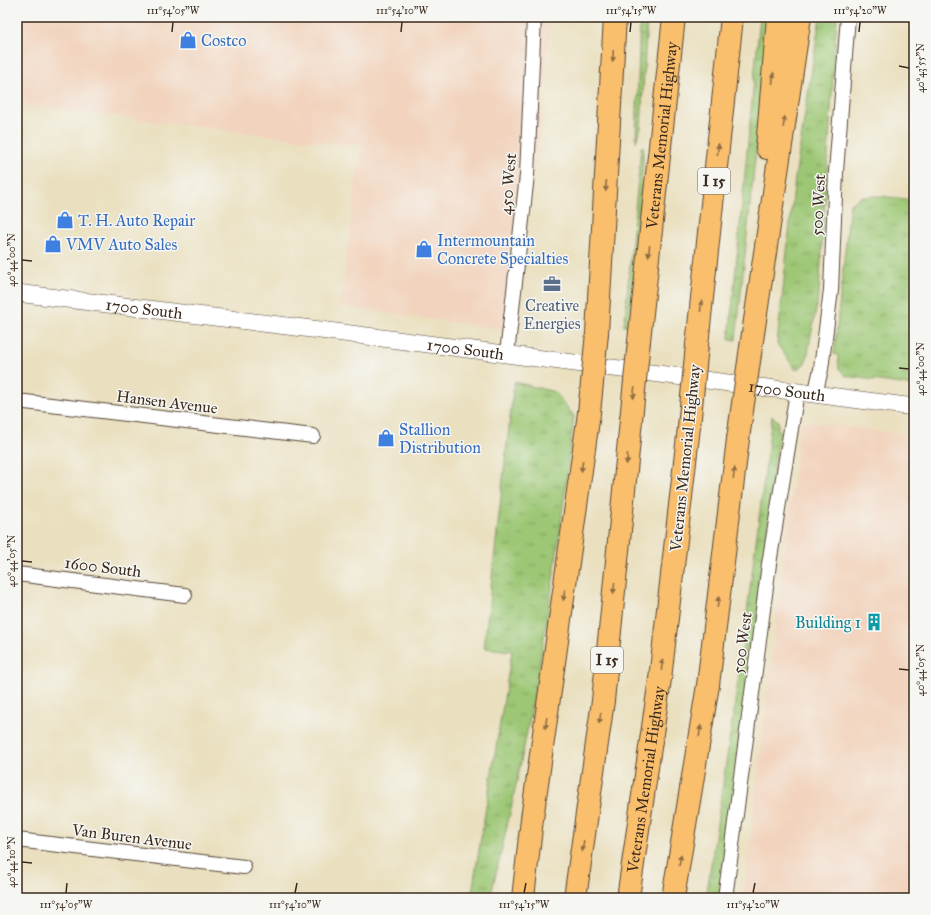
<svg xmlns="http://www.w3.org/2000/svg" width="931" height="915" font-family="'IM FELL Great Primer',serif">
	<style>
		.built { fill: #f2d4be }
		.grass { fill: url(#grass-tufts); stroke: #6c7849 }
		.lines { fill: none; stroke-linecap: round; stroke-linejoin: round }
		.minor-casing { stroke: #554536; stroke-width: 16 }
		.tertiary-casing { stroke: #554536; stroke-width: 18 }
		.motorway-casing { stroke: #554536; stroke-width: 24 }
		.minor { stroke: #fff; stroke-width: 14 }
		.tertiary { stroke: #fff; stroke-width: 17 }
		.motorway { stroke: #f9bf6d; stroke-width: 22 }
		.motorway-bridge-casing { stroke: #554536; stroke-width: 24; stroke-linecap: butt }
		.motorway-bridge { stroke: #f9bf6d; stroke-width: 22 }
		.oneway { fill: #906d42 }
		.ticks { fill: none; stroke: #3b2a1e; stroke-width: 1.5 }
		.labels { text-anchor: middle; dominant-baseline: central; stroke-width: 3; stroke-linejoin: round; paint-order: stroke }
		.shield { fill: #f6f6f2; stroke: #73675e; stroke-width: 1 }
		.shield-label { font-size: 15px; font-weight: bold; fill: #3b2a1e }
		.shop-label { font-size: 16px; fill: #366cbe; stroke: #f6f6f2; text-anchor: start }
		.street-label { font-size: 16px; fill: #3b2a1e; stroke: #f6f6f2 }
		.service-label { font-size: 16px; fill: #4e5e75; stroke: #f6f6f2 }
		.culture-label { font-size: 16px; fill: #0d838f; stroke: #f6f6f2; text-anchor: end }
		.neatline { fill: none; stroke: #3b2a1e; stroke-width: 1.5 }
		.ticks-label { font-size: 10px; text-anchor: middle; fill: #3b2a1e }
	</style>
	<defs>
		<pattern id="grass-tufts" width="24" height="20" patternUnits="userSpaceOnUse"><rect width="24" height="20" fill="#9dc774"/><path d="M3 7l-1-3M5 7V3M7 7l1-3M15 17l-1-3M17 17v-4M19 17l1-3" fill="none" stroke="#81a25f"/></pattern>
	</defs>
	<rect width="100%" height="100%" fill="#f6f6f2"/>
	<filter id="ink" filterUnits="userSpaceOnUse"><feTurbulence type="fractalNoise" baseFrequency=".025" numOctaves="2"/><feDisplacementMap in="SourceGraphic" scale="8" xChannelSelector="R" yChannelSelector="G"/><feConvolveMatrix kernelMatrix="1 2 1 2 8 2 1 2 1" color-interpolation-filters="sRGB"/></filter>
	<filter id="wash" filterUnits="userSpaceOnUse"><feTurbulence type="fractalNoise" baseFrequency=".012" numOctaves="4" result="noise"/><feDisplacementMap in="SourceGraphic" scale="16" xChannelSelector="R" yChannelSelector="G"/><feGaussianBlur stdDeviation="0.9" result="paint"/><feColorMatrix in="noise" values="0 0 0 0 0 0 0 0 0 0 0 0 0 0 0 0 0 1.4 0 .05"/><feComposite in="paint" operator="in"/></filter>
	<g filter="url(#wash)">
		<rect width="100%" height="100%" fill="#eae0bf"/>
		<g class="built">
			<polygon points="17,17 551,17 537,165 524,166 503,329 340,307 361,145 327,143 17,104"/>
			<polygon points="17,321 26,322 17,393"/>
			<polygon points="800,421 914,435 914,898 743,898"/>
		</g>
		<g class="grass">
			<polygon points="640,17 647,17 641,127 636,142"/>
			<polygon points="760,17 770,17 736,340 729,339"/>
			<polygon points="820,17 837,17 819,293 807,358 804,364 796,370 777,344 795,178"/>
			<polygon points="641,147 644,147 639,223 629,327 624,326"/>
			<polygon points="879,196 914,200 914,386 846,376 839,369 838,355 834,354 850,204 861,197"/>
			<path d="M514,382L555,392L574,416C569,459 564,502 558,545C542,663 519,782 490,898H471L512,651L484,648Z"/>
			<polygon points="772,416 778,421 778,431 781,431 772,478 763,575 724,898 706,898 739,675"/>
		</g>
	</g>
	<g filter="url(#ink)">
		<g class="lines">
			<g class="minor-casing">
				<g id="minor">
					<polyline points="507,354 527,175 534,17"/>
					<polyline points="815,395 821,369 831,290 836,172 848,17"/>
					<polyline points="17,401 313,436"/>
					<polyline points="17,574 185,595"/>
					<polyline points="17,840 244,867"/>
					<polyline points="725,898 769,564 797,392"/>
				</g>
			</g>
			<g class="tertiary-casing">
				<g id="tertiary">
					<path id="s1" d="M17,293L320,330L914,407"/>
				</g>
			</g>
			<g class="motorway-casing">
				<g id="motorway">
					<polyline points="767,148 778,17"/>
					<polyline points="597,333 615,17"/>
					<path id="s2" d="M639,341L674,17"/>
					<polyline points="697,345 732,17"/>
					<polyline points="750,354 800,17"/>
					<polyline points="523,898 532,819 589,413"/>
					<polyline points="575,898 603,701 631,420"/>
					<path id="s3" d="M628,898L660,679L689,427"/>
					<polyline points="673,898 708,685 738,439"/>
				</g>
			</g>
			<use href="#minor" class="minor"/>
			<use href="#tertiary" class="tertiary"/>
			<use href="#motorway" class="motorway"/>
			<g class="motorway-bridge-casing">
				<g id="motorway-bridge">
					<polyline points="589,413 597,333"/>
					<polyline points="631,420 639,341"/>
					<polyline points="689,427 697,345"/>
					<polyline points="738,439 750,354"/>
				</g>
			</g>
			<use href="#motorway-bridge" class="motorway-bridge"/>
		</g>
		<defs><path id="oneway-solid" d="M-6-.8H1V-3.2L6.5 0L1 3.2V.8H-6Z"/></defs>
		<g class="oneway">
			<use href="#oneway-solid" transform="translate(613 56) rotate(93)"/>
			<use href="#oneway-solid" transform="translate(773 78) rotate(-85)"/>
			<use href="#oneway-solid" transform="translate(784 122) rotate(-81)"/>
			<use href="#oneway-solid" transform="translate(718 149) rotate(-84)"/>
			<use href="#oneway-solid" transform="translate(606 186) rotate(93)"/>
			<use href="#oneway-solid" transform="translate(649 251) rotate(96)"/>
			<use href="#oneway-solid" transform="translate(701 306) rotate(-84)"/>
			<use href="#oneway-solid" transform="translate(634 393) rotate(96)"/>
			<use href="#oneway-solid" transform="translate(627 459) rotate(96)"/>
			<use href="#oneway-solid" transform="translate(582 466) rotate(98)"/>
			<use href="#oneway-solid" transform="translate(734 473) rotate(-83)"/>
			<use href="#oneway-solid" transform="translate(614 588) rotate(96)"/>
			<use href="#oneway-solid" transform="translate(564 595) rotate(98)"/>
			<use href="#oneway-solid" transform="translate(718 602) rotate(-83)"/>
			<use href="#oneway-solid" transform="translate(662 665) rotate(-83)"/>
			<use href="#oneway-solid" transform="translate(600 718) rotate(98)"/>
			<use href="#oneway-solid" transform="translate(546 723) rotate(98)"/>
			<use href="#oneway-solid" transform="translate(700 731) rotate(-81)"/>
			<use href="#oneway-solid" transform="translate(583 846) rotate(98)"/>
			<use href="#oneway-solid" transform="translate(680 860) rotate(-81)"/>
		</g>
	</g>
	<path class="ticks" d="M172,32L173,22M401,32L402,22M630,32L631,22M859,32L860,22M899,66L909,68M22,260L32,261M899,368L909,369M22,561L32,562M899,669L909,670M22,862L32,863M66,893L67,883M295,893L297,883M524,893L526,883M753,893L755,883"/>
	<defs>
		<g id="shop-bare" transform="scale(1.38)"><path d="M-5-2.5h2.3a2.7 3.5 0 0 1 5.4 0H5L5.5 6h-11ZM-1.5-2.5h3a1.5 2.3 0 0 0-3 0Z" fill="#3f7fe0" stroke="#f6f6f2" stroke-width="2.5" paint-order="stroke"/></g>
		<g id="office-bare" transform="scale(1.38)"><path d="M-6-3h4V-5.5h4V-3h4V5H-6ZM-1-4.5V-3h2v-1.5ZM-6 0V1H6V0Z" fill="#5c6f8a" stroke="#f6f6f2" stroke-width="2.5" paint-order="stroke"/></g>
		<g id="building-bare" transform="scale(1.38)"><path d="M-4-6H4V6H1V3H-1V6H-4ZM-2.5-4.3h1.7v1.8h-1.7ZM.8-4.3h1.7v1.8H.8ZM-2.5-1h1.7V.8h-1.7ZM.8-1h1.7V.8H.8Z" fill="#0f9aa8" stroke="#f6f6f2" stroke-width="2.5" paint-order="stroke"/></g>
	</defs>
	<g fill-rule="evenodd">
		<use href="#shop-bare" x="188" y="40"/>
		<use href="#shop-bare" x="65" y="220"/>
		<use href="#shop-bare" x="53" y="244"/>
		<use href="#shop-bare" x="424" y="249"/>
		<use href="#office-bare" x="552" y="284"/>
		<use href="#shop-bare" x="386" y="438"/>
		<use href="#building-bare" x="874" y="622"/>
	</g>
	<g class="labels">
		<g class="shield">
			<rect x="698" y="168" width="32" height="26" rx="3"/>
			<rect x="591" y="647" width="32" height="26" rx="3"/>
		</g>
		<g class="shield-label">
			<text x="714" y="181">I 15</text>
			<text x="607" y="660">I 15</text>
		</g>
		<g class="shop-label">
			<text x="201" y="40">Costco</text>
			<text x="78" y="220">T. H. Auto Repair</text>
			<text x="437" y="240">Intermountain<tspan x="437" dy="18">Concrete Specialties</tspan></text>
			<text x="66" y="244">VMV Auto Sales</text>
			<text x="399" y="429">Stallion<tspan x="399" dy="18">Distribution</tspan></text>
		</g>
		<g class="street-label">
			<text stroke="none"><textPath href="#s2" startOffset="207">Veterans Memorial Highway</textPath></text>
			<text transform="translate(508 184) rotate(-85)">450 West</text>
			<text transform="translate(818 205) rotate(-87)">500 West</text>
			<text stroke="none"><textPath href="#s1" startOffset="128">1700 South</textPath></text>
			<text stroke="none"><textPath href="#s1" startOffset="452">1700 South</textPath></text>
			<text stroke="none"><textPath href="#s1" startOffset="776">1700 South</textPath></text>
			<text transform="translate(167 402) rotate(7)">Hansen Avenue</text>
			<text transform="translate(685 458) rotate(-84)">Veterans Memorial Highway</text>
			<text transform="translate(103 567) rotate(7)">1600 South</text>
			<text transform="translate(742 643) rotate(-82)">500 West</text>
			<text stroke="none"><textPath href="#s3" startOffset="120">Veterans Memorial Highway</textPath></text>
			<text transform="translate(132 837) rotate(7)">Van Buren Avenue</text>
		</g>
		<g class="service-label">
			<text x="552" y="305">Creative<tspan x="552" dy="18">Energies</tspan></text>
		</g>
		<g class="culture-label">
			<text x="861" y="622">Building 1</text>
		</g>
	</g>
	<rect width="931" height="915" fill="none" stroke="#f6f6f2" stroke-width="44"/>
	<rect x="22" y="22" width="887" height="871" class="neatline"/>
	<g class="ticks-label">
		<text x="173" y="14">111°54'05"W</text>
		<text x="402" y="14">111°54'10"W</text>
		<text x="631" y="14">111°54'15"W</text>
		<text x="860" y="14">111°54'20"W</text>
		<text transform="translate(920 68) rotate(-90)" y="4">40°43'55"N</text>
		<text transform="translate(11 260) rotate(-90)" y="4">40°44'00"N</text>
		<text transform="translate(920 369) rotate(-90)" y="4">40°44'00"N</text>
		<text transform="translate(11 561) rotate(-90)" y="4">40°44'05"N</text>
		<text transform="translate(920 670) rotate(-90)" y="4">40°44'05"N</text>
		<text transform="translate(11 862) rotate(-90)" y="4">40°44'10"N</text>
		<text x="66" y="908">111°54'05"W</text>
		<text x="295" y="908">111°54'10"W</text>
		<text x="524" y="908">111°54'15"W</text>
		<text x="753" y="908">111°54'20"W</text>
	</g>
</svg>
